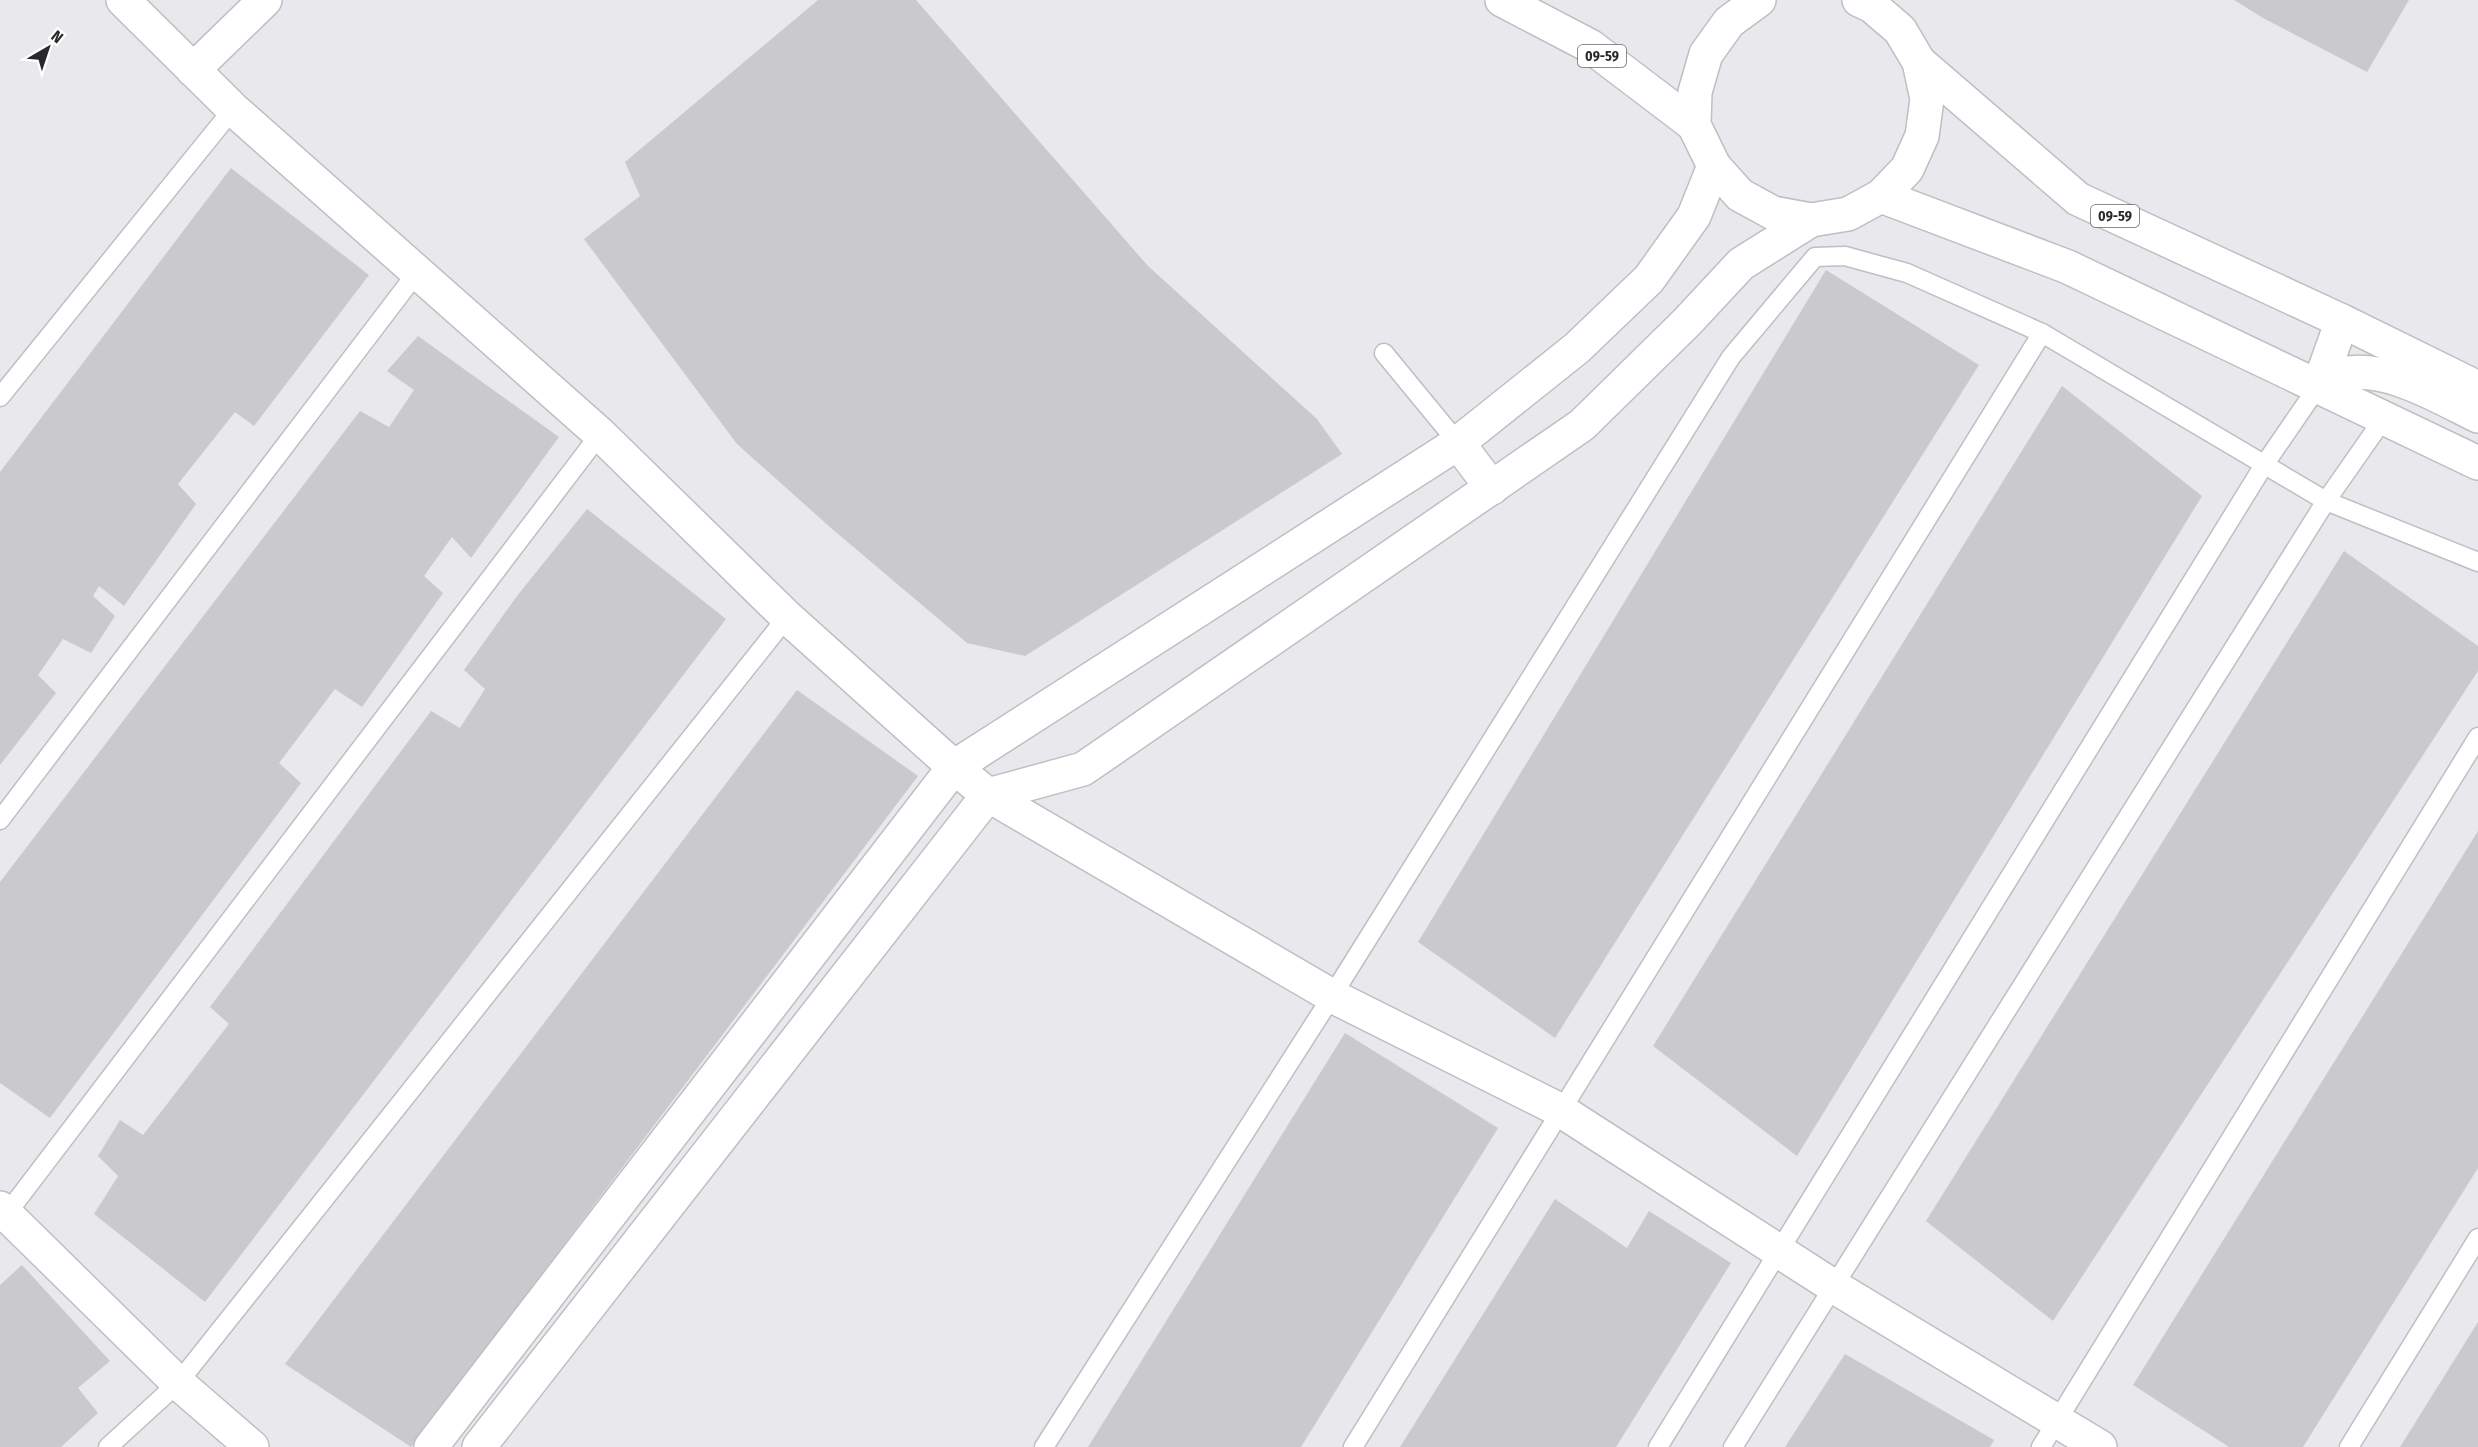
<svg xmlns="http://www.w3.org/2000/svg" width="2478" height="1447" font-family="'Fira Sans Condensed',sans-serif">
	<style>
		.building { fill: #c9c9ce }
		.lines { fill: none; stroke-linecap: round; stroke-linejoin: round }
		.service-casing { stroke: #bfbec3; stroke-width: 21 }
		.minor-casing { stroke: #bfbec3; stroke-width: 36 }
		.primary-casing { stroke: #bfbec3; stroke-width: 36 }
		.service { stroke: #fff; stroke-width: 18 }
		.minor { stroke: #fff; stroke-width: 33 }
		.primary { stroke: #fff; stroke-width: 33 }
		.labels { text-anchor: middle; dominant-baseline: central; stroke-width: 4.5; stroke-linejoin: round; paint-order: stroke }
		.shield { fill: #fff; stroke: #69686a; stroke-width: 1.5 }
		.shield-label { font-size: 14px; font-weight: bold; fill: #29282a }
	</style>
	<rect width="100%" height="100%" fill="#e9e8ed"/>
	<g class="building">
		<polygon points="818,0 916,0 1148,266 1317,419 1342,454 1025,656 967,643 831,528 737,444 584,239 640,196 625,162"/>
		<polygon points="2234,0 2409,0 2367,72 2263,18"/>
		<polygon points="231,168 369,275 254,426 235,412 178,484 196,504 124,606 99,586 93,596 115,616 91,653 63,639 38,675 56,693 0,765 0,472"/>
		<polygon points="1826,270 1979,365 1555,1038 1418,942"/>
		<polygon points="418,336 559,437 471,558 452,537 424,576 443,593 362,707 335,689 279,763 301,783 50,1118 0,1083 0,882 360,411 389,427 414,390 387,371"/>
		<polygon points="2062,386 2202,496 1797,1156 1653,1046"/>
		<polygon points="587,509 726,619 205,1302 94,1214 118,1176 98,1156 120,1120 143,1135 229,1024 210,1007 431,711 460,728 485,689 464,670 517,596"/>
		<polygon points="2344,551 2478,646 2478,671 2053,1321 1926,1221"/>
		<polygon points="797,690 918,776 411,1447 285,1364"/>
		<polygon points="2478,831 2478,1168 2303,1447 2229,1447 2133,1385"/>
		<polygon points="1345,1033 1498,1128 1301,1447 1088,1447"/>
		<polygon points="1555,1199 1627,1248 1649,1211 1731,1263 1616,1447 1400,1447"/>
		<polygon points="22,1265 110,1361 78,1388 98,1413 61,1447 0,1447 0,1285"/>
		<polygon points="2478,1322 2478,1447 2400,1447"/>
		<polygon points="1845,1354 1994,1440 1990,1447 1785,1447"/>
	</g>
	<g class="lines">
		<g class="service-casing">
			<g id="service">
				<polyline points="1384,353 1458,443"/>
				<polyline points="0,397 233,109"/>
				<polyline points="0,820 418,271"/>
				<polyline points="2,1220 600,434"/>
				<polyline points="108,1447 178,1383 787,617"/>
				<polyline points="1044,1447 1332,996 1731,357 1815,257 1845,256 1907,273 2042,333 2326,501 2478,562"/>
				<polyline points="1353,1447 2042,333"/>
				<polyline points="1658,1447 2264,465 2319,385"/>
				<polyline points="1733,1447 2326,501 2384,418"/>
				<polyline points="2041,1447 2478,737"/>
				<polyline points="2349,1447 2478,1238"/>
			</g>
		</g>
		<g class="minor-casing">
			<g id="minor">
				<polyline points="123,0 233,109 600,434 787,617 954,767 988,795 1332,996 1560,1110 1833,1286 2100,1447"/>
				<polyline points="193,70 265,0"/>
				<polyline points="1458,443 1492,488"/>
				<polyline points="0,1208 178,1383 252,1447"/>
				<polyline points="431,1447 954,767 1458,443 1577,348 1649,279 1694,216 1714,166"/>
				<polyline points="479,1447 988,795 1083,769 1582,425 1687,322 1741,264 1811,220"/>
			</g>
		</g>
		<g class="primary-casing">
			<g id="primary">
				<polyline points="1502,0 1590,46 1694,125"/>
				<polyline points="1759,0 1729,22 1706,54 1695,92 1694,125 1714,166 1740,195 1773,213 1811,220 1848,214 1881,196 1907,169 1922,136 1927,99 1919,62 1900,30 1872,6 1859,0"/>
				<polyline points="1919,62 2078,199 2342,321 2478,388"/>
				<polyline points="1881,196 2068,267 2478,463"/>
				<path d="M2319,385C2326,382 2333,377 2340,375C2382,362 2441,398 2478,416"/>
				<polyline points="2319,385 2342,321"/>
			</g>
		</g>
		<use href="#service" class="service"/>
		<use href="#minor" class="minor"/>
		<use href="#primary" class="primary"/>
	</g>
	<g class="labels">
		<g class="shield">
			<rect x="1578" y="45" width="48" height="22" rx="4.5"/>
			<rect x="2091" y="205" width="48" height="22" rx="4.5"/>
		</g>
		<g class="shield-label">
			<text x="1602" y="56">09-59</text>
			<text x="2115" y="216">09-59</text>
		</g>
	</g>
	<g transform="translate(48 48) rotate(39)" stroke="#ffffff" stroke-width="4.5" paint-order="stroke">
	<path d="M0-4.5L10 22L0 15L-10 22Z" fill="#29282a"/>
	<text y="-9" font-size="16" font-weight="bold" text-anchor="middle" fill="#29282a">N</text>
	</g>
</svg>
